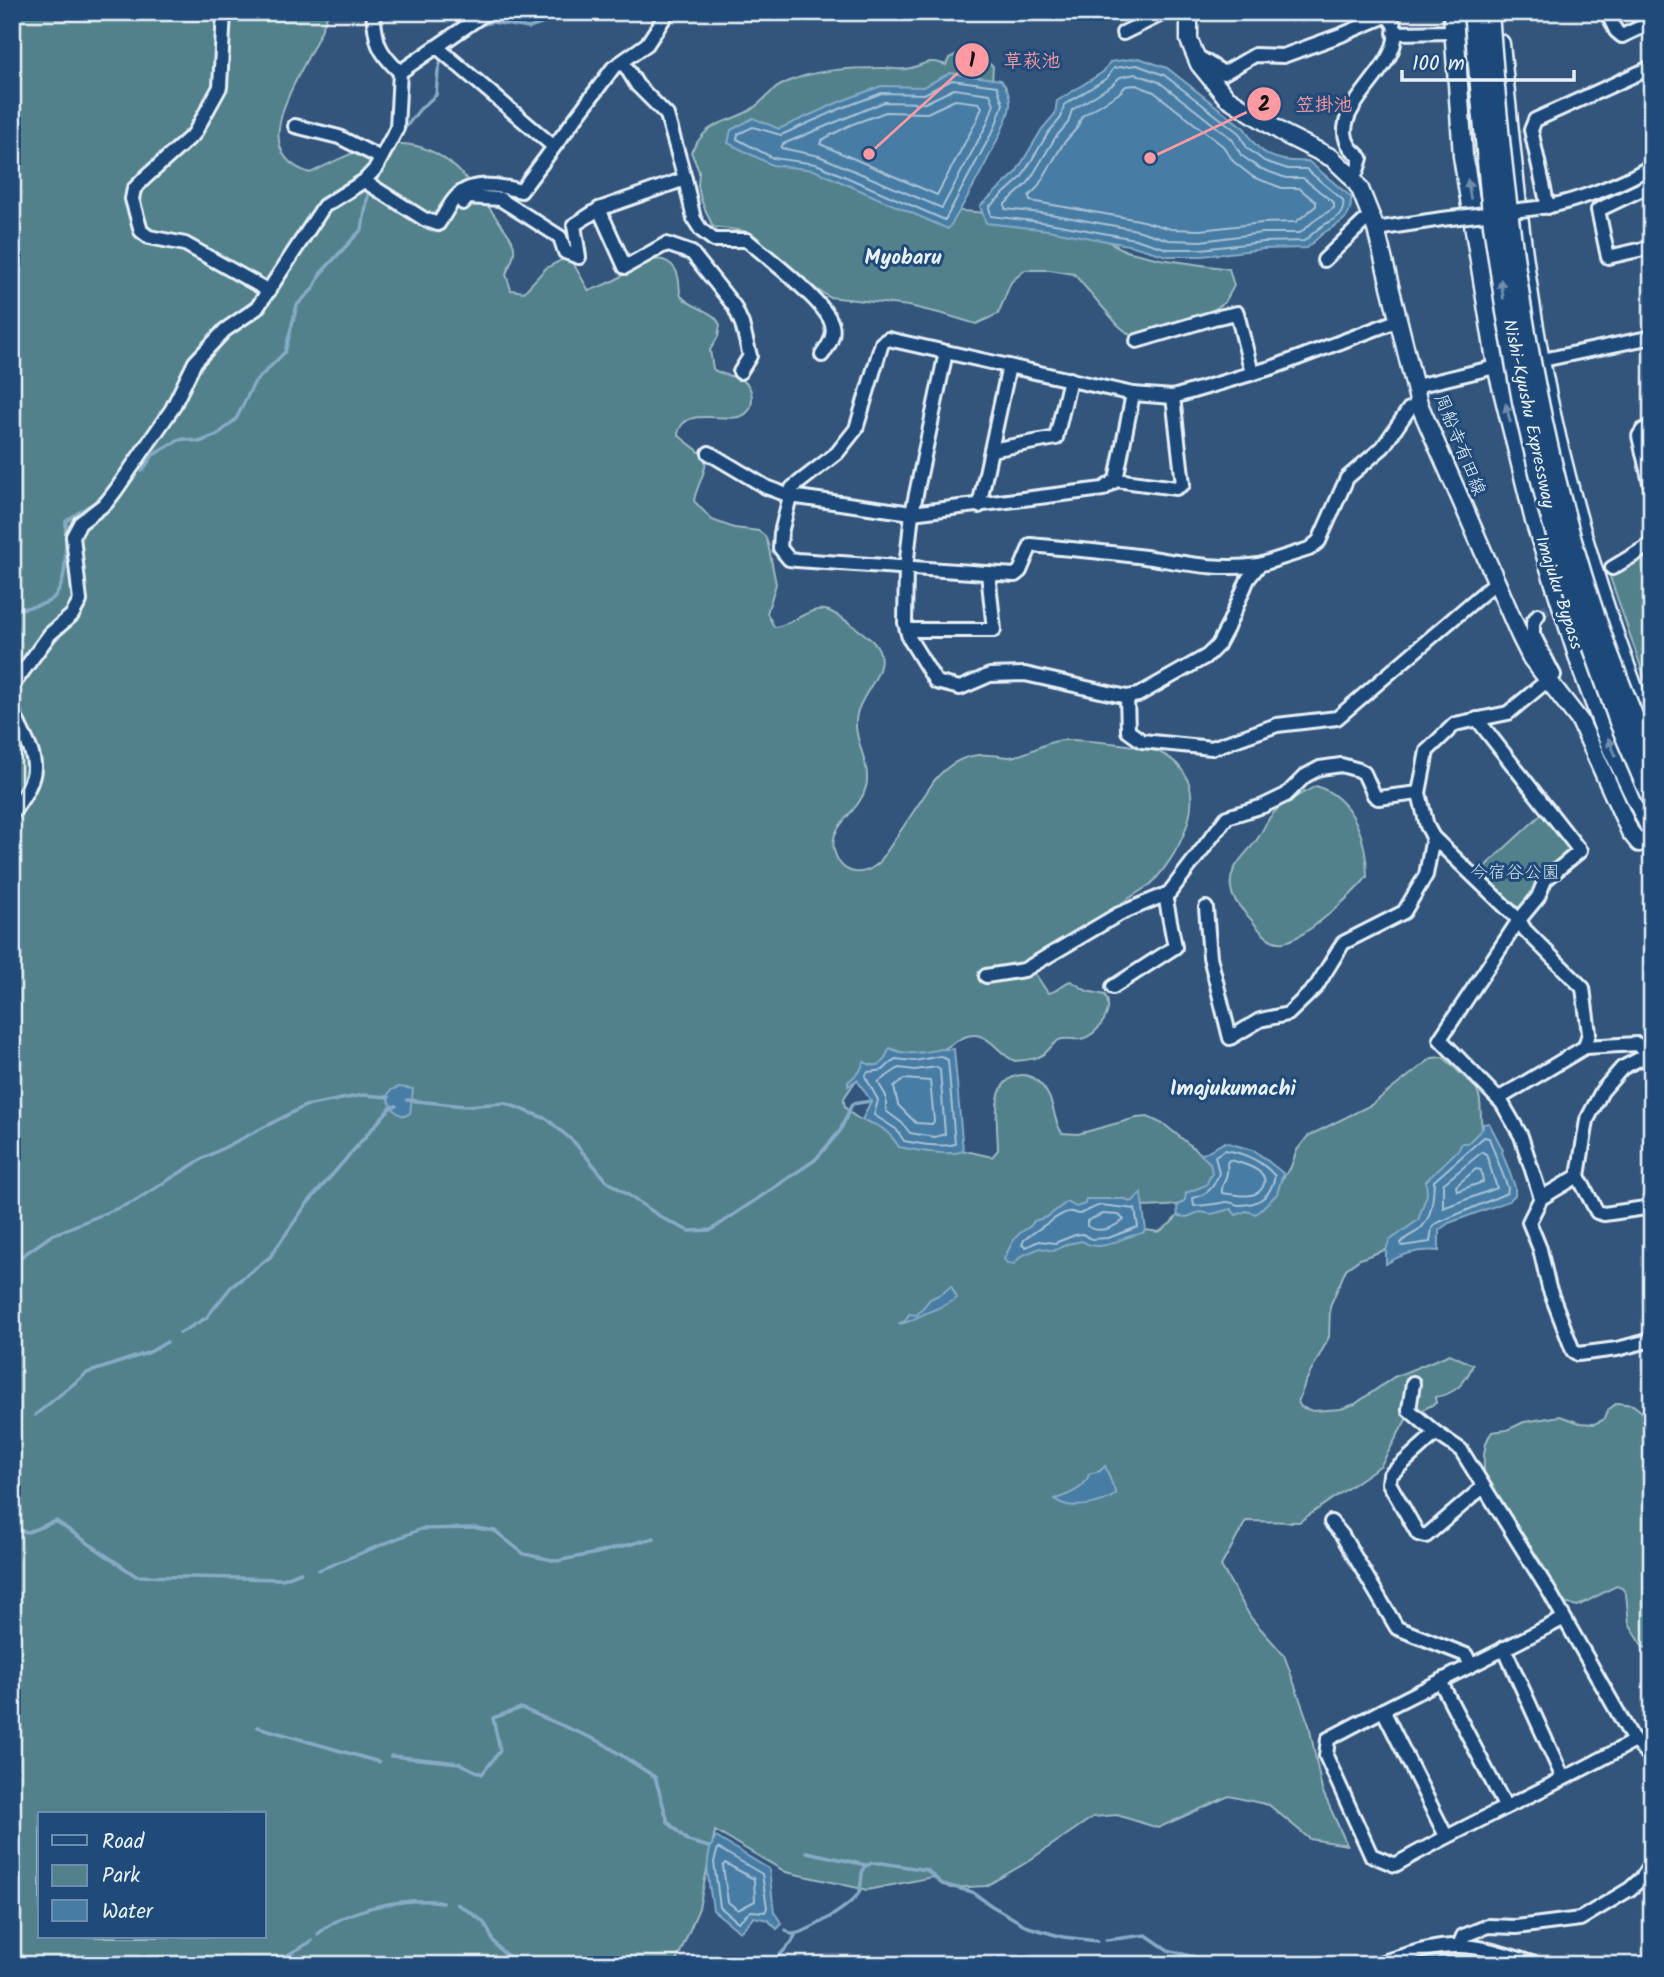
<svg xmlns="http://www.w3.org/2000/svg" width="1664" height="1977" font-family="Kalam,'Klee One',sans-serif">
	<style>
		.green { fill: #52818b; stroke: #9db9c2; stroke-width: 2; fill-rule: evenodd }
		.water { fill: #477ca4; stroke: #87abc6; stroke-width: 2 }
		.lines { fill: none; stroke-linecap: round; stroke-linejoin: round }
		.shore { stroke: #a8c2d6; stroke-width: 2 }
		.stream { stroke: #87abc6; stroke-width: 3.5 }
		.minor-tunnel { stroke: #4e6c8f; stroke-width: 12; stroke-dasharray: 12 6; stroke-linecap: butt }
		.minor-casing { stroke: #e8f1f8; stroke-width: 18 }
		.major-casing { stroke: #e8f1f8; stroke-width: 21 }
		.highway-casing { stroke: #e8f1f8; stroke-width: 23 }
		.minor { stroke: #1f4a7a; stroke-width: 12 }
		.major { stroke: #1f4a7a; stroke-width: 16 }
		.highway { stroke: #1f4a7a; stroke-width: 18 }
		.minor-bridge-casing { stroke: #e8f1f8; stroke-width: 18; stroke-linecap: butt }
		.highway-bridge-casing { stroke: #e8f1f8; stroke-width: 23; stroke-linecap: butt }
		.minor-bridge { stroke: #1f4a7a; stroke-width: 12 }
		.highway-bridge { stroke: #1f4a7a; stroke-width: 18 }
		.oneway { fill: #6f8dac }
		.labels { text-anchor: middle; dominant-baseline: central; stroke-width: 6; stroke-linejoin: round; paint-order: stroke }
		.street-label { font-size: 18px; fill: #e8f1f8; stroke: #1f4a7a }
		.park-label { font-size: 18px; fill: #d2e0e8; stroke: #1f4a7a }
		.quarter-label { font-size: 21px; font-weight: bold; fill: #e8f1f8; stroke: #1f4a7a }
		.leader { fill: none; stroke: #ff9aa2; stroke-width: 2.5 }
		.callout-dot { fill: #ff9aa2; stroke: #1f4a7a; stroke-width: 2.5 }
		.mark-label { font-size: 21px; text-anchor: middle; font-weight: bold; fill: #111 }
		.callout-label { font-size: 19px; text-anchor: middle; font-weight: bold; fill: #ff9aa2; stroke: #1f4a7a; stroke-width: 6; stroke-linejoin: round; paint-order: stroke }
	</style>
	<rect width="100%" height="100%" fill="#33557c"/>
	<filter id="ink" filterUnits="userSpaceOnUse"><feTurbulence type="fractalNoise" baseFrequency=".0143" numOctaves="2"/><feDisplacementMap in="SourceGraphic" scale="14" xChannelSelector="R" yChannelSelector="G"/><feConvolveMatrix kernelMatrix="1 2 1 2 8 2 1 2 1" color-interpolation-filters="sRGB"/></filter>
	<g filter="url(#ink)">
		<g class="green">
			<path d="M12,12H328C318,57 234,149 310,173C339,159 367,143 401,144C445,145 472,183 495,216C500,224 510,234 513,243C517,254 510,264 506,274L511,290L524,292L546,268L569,256L589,291C598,287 607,284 615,280C632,271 659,246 675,269C681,278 678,287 681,296C692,309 713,309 720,325L718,337L710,350L713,369C723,377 739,375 747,384C751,388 752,395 752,400C750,439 685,396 678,434C685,443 698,448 704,457C710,467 695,488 694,501L712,520L734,528L759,531L765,536L768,544L776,584L767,613L774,627C793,626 810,604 829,611C840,616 875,639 879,650C888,673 861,693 857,714C851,738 872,763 866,787C859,816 820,827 838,860C842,868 847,871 855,872C865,873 871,869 879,863L934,781C948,764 965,753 989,755C996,755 1003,757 1010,757C1030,755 1045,740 1066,740C1087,740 1144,745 1161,753C1218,781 1183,851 1151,884L1031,962L1036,975L1048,993C1057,993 1062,983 1071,981L1087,991L1105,995C1115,1011 1098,1035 1081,1039C1074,1040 1066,1037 1059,1040C1052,1044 1049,1051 1042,1055C1035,1060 1023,1060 1015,1061C1001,1056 994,1040 980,1036C965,1031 952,1046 940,1051C923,1060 885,1067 865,1067L844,1098C843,1109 850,1113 859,1119L957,1149L992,1157L998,1150C998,1126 988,1079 1021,1075C1032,1074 1042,1084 1047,1093C1055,1105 1053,1121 1062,1133L1078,1134L1136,1118L1148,1117L1165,1125L1210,1161L1215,1173C1196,1208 1177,1206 1141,1207L1139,1229L1159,1232L1171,1223L1185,1207L1268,1196L1290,1169L1297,1150L1308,1136L1371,1105L1432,1058L1443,1057L1477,1089C1483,1103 1479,1118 1483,1132L1432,1192L1420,1224L1390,1248L1360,1259L1346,1269L1330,1306L1329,1337L1305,1383L1298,1402L1301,1407L1313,1411L1341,1409L1355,1404L1394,1377L1450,1354L1473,1365C1465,1383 1456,1394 1435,1397L1436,1403L1407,1418L1381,1465L1299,1522L1246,1521L1221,1566L1251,1618L1284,1655L1309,1725L1322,1790L1347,1845L1310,1839L1269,1805L1229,1796L1158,1828L1117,1815L1093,1817L1024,1864L986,1886L950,1888L933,1877L867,1890L786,1872L715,1831L699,1908L675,1965H12ZM40,1814H264V1937H40Z"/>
			<path d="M966,50L993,66L992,84L819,166L927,208L999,214L1095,234L1126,251L1160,259L1229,269L1234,286L1225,302L1208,314L1155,334L1130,335L1118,325L1074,274L1050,270H1025L1011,282L998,314L976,324L943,314L909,306L829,297L777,264L744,231L713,227L701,200L698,186L699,171L691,152C709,121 716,127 745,113C760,107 769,90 783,84C812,69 852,68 884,68C891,68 898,70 905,69C923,67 926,57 946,65L949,58Z"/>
			<polygon points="1652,549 1652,699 1609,574"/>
			<path d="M1316,786C1354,798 1367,840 1367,877C1353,894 1305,939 1284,942C1270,944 1261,932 1254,923C1247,914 1234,903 1232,893C1225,868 1246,856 1258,838C1265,827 1268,816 1279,808C1289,799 1304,793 1316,786Z"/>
			<polygon points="1545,811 1573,848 1571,852 1524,910 1517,912 1493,889 1482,872 1483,868"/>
			<path d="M1617,1403L1633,1405L1652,1420V1649L1643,1647L1629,1623L1626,1594L1622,1588L1616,1586L1578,1606L1563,1603L1543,1565L1485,1479C1483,1464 1482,1444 1492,1432L1507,1430L1524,1422L1560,1416L1580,1423L1594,1424L1603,1420L1608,1410Z"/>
		</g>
		<g class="water">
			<path d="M1139,58L1167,68L1245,129C1258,156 1279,163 1308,161L1351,197C1352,220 1342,221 1325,232C1319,236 1313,243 1307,248L1263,249L1202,256H1167L1133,246L1048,230L986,223L980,206L1015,174L1042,129L1055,114L1057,101L1103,72L1110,62Z"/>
			<path d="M950,73L1001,80C1006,86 1011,97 1010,105C1009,125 961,210 948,229L814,170L772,165L728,143L731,130L753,118L779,129L839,102L881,86L923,87Z"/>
			<path d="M890,1048C905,1056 921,1053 937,1050C942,1048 948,1050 954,1049L963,1151C949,1157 914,1150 899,1147C889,1131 880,1125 862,1120L871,1101L857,1080L848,1086V1082L860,1071L864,1062C883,1071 883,1060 890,1048Z"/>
			<path d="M399,1087L413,1089L410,1113L405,1116C394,1114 391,1106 387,1096L391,1090Z"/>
			<path d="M1489,1123L1503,1150L1502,1152L1515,1187V1195L1509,1201L1449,1223L1439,1230V1251C1420,1249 1401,1254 1386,1264V1250L1389,1241L1418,1220L1427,1194L1426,1181L1459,1149L1462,1143H1468L1483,1128V1124Z"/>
			<polygon points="1225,1142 1255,1151 1283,1173 1277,1194 1256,1214 1246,1211 1236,1215 1231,1209 1212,1214 1199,1212 1187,1217 1178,1216 1177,1207 1185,1200 1186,1193 1206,1185 1212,1173 1210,1163 1201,1155"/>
			<path d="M1141,1193L1146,1231C1139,1235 1132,1235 1125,1238C1110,1244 1097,1251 1082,1241L1067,1244L1054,1251L1040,1248L1021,1256L1014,1264L1007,1263L1004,1259C1008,1250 1013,1239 1020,1233C1026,1228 1030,1229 1034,1221L1047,1217L1067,1202L1076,1207L1085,1204L1086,1199H1126L1129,1202L1133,1201Z"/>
			<path d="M951,1286L957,1298C949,1304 940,1307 931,1311C919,1315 911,1323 898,1324L905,1321L909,1314L917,1315L930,1299L943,1293Z"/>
			<path d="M1105,1466L1116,1494C1103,1504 1069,1512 1055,1499C1069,1495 1086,1488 1089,1474L1100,1471Z"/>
			<path d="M716,1837L769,1869L774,1912L782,1924L777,1929L768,1920L754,1917L740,1932L713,1910C710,1885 701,1859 716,1837Z"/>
		</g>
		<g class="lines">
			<g class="shore">
				<path d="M1137,65L1164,75L1239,133L1247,148L1264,161L1288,169H1306L1343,200C1346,218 1329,220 1318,229C1313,233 1309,237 1304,241L1263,242L1201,249H1168L1135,239L1049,223L991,216L989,207L1021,178L1048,133L1061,118L1064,105L1107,78L1114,68Z"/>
				<polygon points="1136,74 1159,82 1194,109 1232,139 1241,155 1259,168 1286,178 1303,178 1334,203 1334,208 1315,220 1300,233 1262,233 1201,241 1169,240 1137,230 1050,214 1005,209 1005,204 1028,183 1055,138 1068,123 1072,110 1112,85 1120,77"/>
				<polygon points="952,80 997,86 1003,104 995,127 945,220 816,164 773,158 737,139 738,134 753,127 781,135 842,108 882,93 924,94"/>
				<polygon points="1136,85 1154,92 1223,146 1234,162 1253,177 1282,188 1299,188 1316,202 1316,206 1296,222 1262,223 1200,230 1171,229 1139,220 1030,201 1029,196 1037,188 1063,144 1077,128 1082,116 1118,94 1126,86"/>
				<polygon points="954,89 990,94 994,104 987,124 942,208 819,156 781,148 783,144 884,102 925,103"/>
				<polygon points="955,100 979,103 982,107 977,120 937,195 820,144 822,140 850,125 886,112 927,113"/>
				<path d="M940,1056L948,1060L955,1144C941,1148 919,1144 904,1141L896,1129L874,1115L878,1100L865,1076L868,1072L883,1070L895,1059L915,1061Z"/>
				<polygon points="937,1067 940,1070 945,1134 935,1137 910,1133 902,1123 886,1111 886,1096 878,1082 899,1068 915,1070"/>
				<polygon points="904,1079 930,1081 934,1121 932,1124 916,1123 898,1105 894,1087"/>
				<path d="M1484,1137L1489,1138L1508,1188L1507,1193L1435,1224L1432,1228L1430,1242L1402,1246L1401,1243C1406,1236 1413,1235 1419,1230C1433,1218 1433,1197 1434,1181Z"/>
				<path d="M1225,1150C1244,1153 1262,1161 1275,1176C1271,1195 1261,1204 1241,1205C1236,1206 1232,1201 1226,1202C1214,1205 1206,1205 1194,1206L1193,1198C1208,1195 1214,1187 1219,1173L1215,1156Z"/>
				<polygon points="1482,1152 1486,1154 1497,1188 1443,1208 1443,1184"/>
				<path d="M1229,1160C1239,1162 1269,1170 1264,1184C1262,1190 1257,1194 1251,1195C1242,1197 1231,1194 1222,1193C1220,1184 1230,1178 1227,1163Z"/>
				<polygon points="1476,1169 1481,1170 1483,1182 1457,1191 1456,1186"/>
				<path d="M1101,1205L1135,1209L1138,1227L1108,1238L1091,1239L1083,1234L1075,1235L1055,1243L1039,1241L1026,1247L1022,1245L1024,1240C1030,1235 1062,1212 1068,1212C1072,1211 1076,1214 1079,1214C1087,1212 1093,1207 1101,1205Z"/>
				<path d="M1102,1214L1119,1215L1124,1220C1112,1228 1100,1234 1087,1226V1221Z"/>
				<polygon points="718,1848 762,1874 767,1908 765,1912 751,1911 738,1922 720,1907 714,1862"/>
				<polygon points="725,1863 754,1879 755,1901 738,1910 728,1902 723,1866"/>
			</g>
			<g class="stream">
				<polyline points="450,46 480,25 492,22 529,28 541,24 559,12"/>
				<polyline points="402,132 420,109 436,95 438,71 442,57"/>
				<polyline points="376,180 382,169"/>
				<polyline points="142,471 153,455 179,440 185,439 199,442 217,435 236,419 254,383 285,352 297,305 313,289 321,273 362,229 369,189"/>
				<path d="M12,611C23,608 35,607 45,603C72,593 64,544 66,521L104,496"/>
				<polyline points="407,1100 464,1106 505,1103 547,1119 574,1142 607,1181 664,1219 689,1231 711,1230 815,1160 840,1131 852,1104 871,1101"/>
				<polyline points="12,1263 52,1235 133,1202 202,1159 305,1106 363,1095 389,1097"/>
				<polyline points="180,1333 206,1318 231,1287 270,1257 306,1205 391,1107 396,1106"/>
				<polyline points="35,1415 87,1373 150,1352 167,1342"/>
				<polyline points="12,1530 28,1532 56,1521 136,1576 283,1579 301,1572"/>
				<polyline points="319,1570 421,1529 476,1528 495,1531 524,1554 557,1561 597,1553 654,1538"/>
				<polyline points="258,1727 379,1762"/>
				<polyline points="391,1756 459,1763 482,1774 500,1751 493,1718 521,1708 601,1742 655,1777 668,1822 688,1841 709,1847"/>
				<polyline points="807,1852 866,1865"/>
				<path d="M457,1904C466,1910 476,1915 484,1923C489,1929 490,1936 494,1942C503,1956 516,1961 531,1965"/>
				<path d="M786,1930L791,1934C806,1934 849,1907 858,1894C863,1886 860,1875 864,1867L872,1863H882L927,1870L942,1884L972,1892L992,1906L1028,1927L1063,1937L1097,1941"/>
				<path d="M318,1934C347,1908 404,1897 442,1902"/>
				<polyline points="1106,1940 1146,1935 1168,1950 1194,1957 1205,1965"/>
				<polyline points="1495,1945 1560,1965"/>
				<polyline points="124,1958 206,1957 234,1965"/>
				<polyline points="777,1958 792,1942 795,1935"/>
				<polyline points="1411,1960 1470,1955"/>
				<polyline points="270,1965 312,1941"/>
				<polyline points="758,1965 771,1961"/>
			</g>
			<polyline class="minor-tunnel" points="1538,615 1564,598"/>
			<g class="minor-casing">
				<g id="minor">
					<polyline points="224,12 220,87 194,134 147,176 134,189 132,199 141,231 149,237 185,244 269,291"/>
					<path d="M373,12C376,42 377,51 400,72"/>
					<polyline points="1607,12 1616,31 1622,36 1652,22"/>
					<polyline points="1123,33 1166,12"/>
					<polyline points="1394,33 1455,32"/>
					<polyline points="437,47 553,146"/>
					<polyline points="1195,55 1224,73 1255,55 1283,56 1341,35 1386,16"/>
					<path d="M623,62L637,85L667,115L685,179L694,219L701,230L714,240H747C766,256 828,304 832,325C835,337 828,346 822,355"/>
					<polyline points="295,126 339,137 381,158"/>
					<path d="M1351,176L1357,171L1361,158C1358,155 1353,151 1350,147C1324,108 1407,67 1394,25C1392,21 1387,16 1384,12"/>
					<polyline points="685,179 599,209 625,267 666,244 692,253 734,306 742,324 750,356 740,372"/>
					<path d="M364,181L424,219L438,224C444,216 449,204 457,196C473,180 502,186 521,191L613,68L647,44L668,12"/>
					<polyline points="1652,182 1640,190 1598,210 1608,257 1652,247"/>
					<polyline points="463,203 468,197 500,199 560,237 565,252 579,257 574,225 599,209"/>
					<path d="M1542,207C1569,204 1631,181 1652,165"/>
					<polyline points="1548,207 1531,130 1535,120 1652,67"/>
					<polyline points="1376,229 1442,219"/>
					<polyline points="1324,260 1371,215"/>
					<polyline points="1137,341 1214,318 1237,313 1252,373"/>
					<polyline points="946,352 912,513 906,568 905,623 909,638 936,682 960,688 990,675 1025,674 1127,697 1138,695 1207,656 1218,645 1227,628 1248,579 1259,565 1309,549 1319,541 1347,478 1383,447 1409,409 1419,404"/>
					<polyline points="1533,362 1652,337"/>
					<polyline points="1416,386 1504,365"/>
					<polyline points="1652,428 1643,430 1639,436 1652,491"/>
					<polyline points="991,450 1056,438 1070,379"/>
					<polyline points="709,453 766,487 790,496 912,513 1103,489 1116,480 1176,488 1183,484 1173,397"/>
					<polyline points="1116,480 1133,394"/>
					<polyline points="979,506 1009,366"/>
					<path d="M1259,565C1220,571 1184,563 1145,557C1107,552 1069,549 1031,545L1020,571L1015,575L797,560L789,559L780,548L781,533L792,488L837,453L856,429L882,343L888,339L1133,394L1173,397L1274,367L1399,320"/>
					<polyline points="1612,568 1652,544"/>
					<polyline points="1538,615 1533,622 1533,634 1554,675 1508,713 1455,724 1427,751 1419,793 1427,826 1433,837 1519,920 1440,1039 1502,1103 1521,1136 1541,1198"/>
					<polyline points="907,630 994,630 988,573"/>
					<polyline points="12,686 50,634 72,615 80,601 73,536 80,523 106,503 116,490 172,409 195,362 225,330 257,308 324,206 364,181 376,168 397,128 400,72 487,12"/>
					<polyline points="1127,697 1128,731 1142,741 1212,748 1277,725 1337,718 1496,582"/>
					<path d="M12,710C34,759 48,765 12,813"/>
					<polyline points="1477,719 1580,851 1545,880 1538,897 1519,920 1525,930 1583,988 1589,1033 1585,1047 1498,1099"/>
					<polyline points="1206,908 1210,957 1230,1038 1260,1020 1288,1014 1316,987 1343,943 1404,912 1426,875 1433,837"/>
					<polyline points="986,976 1024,970 1119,914 1169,893 1227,817 1263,806 1286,795 1305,776 1320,768 1341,765 1359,770 1364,773 1374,795 1378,798 1419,793"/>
					<polyline points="1113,987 1175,947 1165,895"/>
					<polyline points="1585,1047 1637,1044 1647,1055"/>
					<polyline points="1652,1056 1647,1055 1622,1068 1602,1091 1587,1120 1578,1176 1597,1212 1604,1214 1652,1207"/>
					<polyline points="1578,1176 1541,1198 1529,1222 1540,1249 1549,1288 1573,1351 1578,1354 1617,1349 1652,1340"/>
					<polyline points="1413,1383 1409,1410 1436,1433 1461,1450 1550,1593 1634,1741 1652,1758"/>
					<polyline points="1436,1433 1390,1475 1389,1483 1418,1534 1426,1536 1483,1487"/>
					<polyline points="1331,1522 1342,1535 1397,1628 1466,1655 1470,1664"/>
					<polyline points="1504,1648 1563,1778"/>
					<polyline points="1440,1681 1505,1806"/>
					<path d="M1383,1710L1328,1739L1326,1756L1371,1855L1395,1865C1473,1820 1556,1786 1634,1741"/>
					<polyline points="1446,1836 1383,1710 1563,1619"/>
					<polyline points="1459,1946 1463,1936 1488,1926 1516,1927 1580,1919 1630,1889 1642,1878 1652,1863"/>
					<path d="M1373,1965C1400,1957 1430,1945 1459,1946C1485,1946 1513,1957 1538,1965"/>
				</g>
			</g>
			<g class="major-casing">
				<polyline id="major" points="1189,12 1189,40 1199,64 1226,97 1286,135 1332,158 1351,176 1360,189 1376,229 1419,404 1520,636 1531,658 1580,721 1630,832 1639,843 1652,838"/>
			</g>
			<g class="highway-casing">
				<g id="highway">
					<polyline points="1453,12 1463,156 1497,366 1535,521 1583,671 1611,746 1652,831"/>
					<path d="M1500,44C1511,149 1520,256 1540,361C1564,490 1604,615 1652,738"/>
				</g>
			</g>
			<use href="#minor" class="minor"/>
			<use href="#major" class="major"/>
			<use href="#highway" class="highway"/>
			<g class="minor-bridge-casing">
				<polyline id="minor-bridge" points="1442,219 1537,208"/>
			</g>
			<g class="highway-bridge-casing">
				<g id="highway-bridge">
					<polyline points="1473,12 1493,225 1506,312 1522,401 1547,506 1577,602 1619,722 1652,800"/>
					<path d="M1489,12C1503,209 1529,409 1589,597C1607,653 1629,707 1652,761"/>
				</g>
			</g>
			<use href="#minor-bridge" class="minor-bridge"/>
			<use href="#highway-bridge" class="highway-bridge"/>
		</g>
		<defs><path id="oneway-solid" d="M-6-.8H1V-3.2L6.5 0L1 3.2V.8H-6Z" transform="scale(1.75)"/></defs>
		<g class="oneway">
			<use href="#oneway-solid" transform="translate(1469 189) rotate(-99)"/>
			<use href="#oneway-solid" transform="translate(1502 289) rotate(-98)"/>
			<use href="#oneway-solid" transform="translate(1508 413) rotate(-104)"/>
			<use href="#oneway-solid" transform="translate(1612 747) rotate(-114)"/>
		</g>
	</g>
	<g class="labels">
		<g class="street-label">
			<text transform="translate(1528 414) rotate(78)">Nishi-Kyushu Expressway</text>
			<text transform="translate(1459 445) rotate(68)">周船寺有田線</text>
			<text transform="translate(1558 593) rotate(72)">Imajuku Bypass</text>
		</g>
		<g class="park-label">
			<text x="1515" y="873">今宿谷公園</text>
		</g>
		<g class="quarter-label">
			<text x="903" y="258">Myobaru</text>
			<text x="1233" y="1089">Imajukumachi</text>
		</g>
	</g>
	<path class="leader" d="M869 154L972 60M1150 158L1264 104"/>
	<g class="callout-dot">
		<circle cx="869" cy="154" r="7"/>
		<circle cx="1150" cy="158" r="7"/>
		<circle cx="972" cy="60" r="18"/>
		<circle cx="1264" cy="104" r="18"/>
	</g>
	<g class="mark-label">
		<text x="972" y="67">1</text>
		<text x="1264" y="111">2</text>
	</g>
	<g class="callout-label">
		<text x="1032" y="67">草萩池</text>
		<text x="1324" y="111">笠掛池</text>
	</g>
	<rect width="1664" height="1977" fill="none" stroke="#1f4a7a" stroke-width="42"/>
	<rect x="21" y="21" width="1622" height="1935" fill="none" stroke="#e8f1f8" stroke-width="2.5" filter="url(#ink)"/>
	<rect x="38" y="1812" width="228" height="126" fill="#1f4a7a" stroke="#6f8dac" stroke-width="2"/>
	<rect x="52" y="1835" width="35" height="10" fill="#1f4a7a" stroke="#6f8dac" stroke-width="2"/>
	<text x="102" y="1848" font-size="21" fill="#e8f1f8">Road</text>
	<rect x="52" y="1865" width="35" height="21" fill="#52818b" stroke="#6f8dac" stroke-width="2"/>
	<text x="102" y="1882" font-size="21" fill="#e8f1f8">Park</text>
	<rect x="52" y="1900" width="35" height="21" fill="#477ca4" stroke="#6f8dac" stroke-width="2"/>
	<text x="102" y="1918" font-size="21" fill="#e8f1f8">Water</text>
	<path d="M1402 70v10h172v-10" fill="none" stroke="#e8f1f8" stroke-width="3.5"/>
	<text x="1412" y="70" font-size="21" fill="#e8f1f8" stroke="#1f4a7a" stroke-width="5" paint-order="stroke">100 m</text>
</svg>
